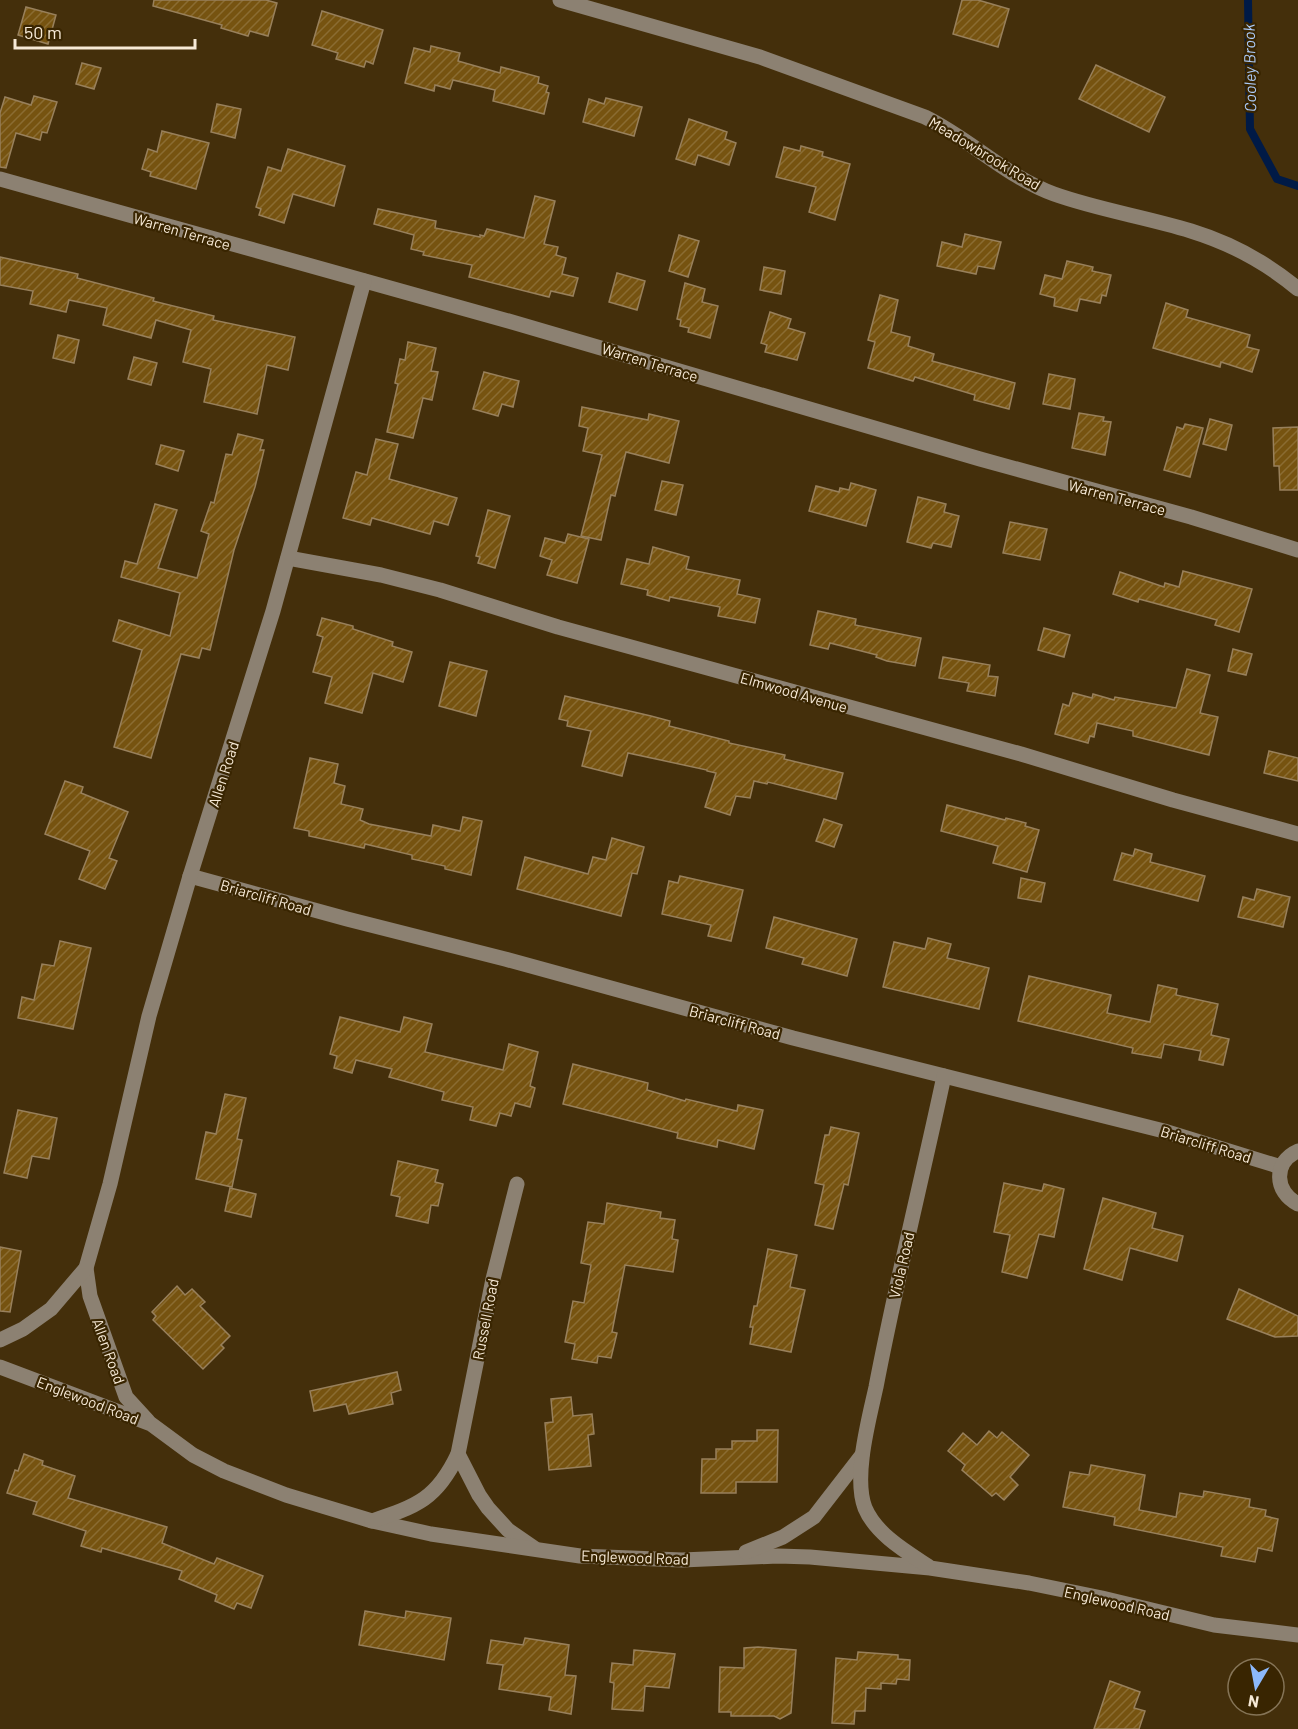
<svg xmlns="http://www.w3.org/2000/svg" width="1298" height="1729" font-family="Barlow,sans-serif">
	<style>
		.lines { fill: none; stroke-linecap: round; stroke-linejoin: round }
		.stream { stroke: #001a46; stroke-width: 8 }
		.building { fill: url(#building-hatch); stroke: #98805c; stroke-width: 1.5 }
		.minor { stroke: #8c8172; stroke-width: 15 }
		.labels { text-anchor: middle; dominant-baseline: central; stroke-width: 4.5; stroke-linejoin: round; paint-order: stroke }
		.street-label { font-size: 15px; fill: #f7ead7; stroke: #392501 }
		.water-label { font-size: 16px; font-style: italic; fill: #adccfa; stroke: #392501 }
	</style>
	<defs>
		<pattern id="building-hatch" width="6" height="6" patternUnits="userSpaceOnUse" patternTransform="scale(1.5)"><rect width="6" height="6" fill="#765310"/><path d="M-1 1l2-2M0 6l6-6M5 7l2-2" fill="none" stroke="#8a6c32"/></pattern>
	</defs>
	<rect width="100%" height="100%" fill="#442f0b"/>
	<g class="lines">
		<polyline class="stream" points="1248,0 1250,129 1277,179 1298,186"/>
	</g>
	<g class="building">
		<polygon points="154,0 266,0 277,3 268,36 250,31 248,36 221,28 222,25 153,6"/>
		<polygon points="962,0 978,0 1009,9 998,47 953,34"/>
		<polygon points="26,7 56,15 48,44 18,35"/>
		<polygon points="322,11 383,30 373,64 366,61 364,67 336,59 338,53 312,45"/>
		<polygon points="431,46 460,53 458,61 500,73 501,67 539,77 538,83 548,86 546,92 549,93 544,114 493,101 495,90 453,80 450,89 435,85 434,91 405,83 414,48 430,52"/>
		<polygon points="82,63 101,68 94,89 76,84"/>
		<polygon points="1096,65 1165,97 1149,132 1079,99"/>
		<polygon points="34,96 57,102 47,133 42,132 40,140 16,133 6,168 0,167 0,113 5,97 31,105"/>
		<polygon points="606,98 642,107 634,136 583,122 589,99 604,104"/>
		<polygon points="217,104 241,109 235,138 211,132"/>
		<polygon points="689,119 727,132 725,139 736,143 729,165 698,155 695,165 676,159"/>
		<polygon points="162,131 209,143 196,189 150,176 151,172 142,169 148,149 157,152"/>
		<polygon points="801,146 823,152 822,156 850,164 835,220 809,212 816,187 776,177 784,147 800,151"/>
		<polygon points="288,149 345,166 334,206 293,194 284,223 259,215 261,209 256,207 268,167 281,171"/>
		<polygon points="535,196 555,201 544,244 558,247 556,255 566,258 562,274 578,278 573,296 551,291 549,297 469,277 472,265 423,255 424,252 411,249 414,235 374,224 378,209 436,221 435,228 480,237 480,235 484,236 487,229 524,238"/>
		<polygon points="965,234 1001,242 994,269 978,266 976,274 937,266 942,242 962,247"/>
		<polygon points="679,235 699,241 688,277 669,271"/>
		<polygon points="0,257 78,274 77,278 154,298 153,301 214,316 213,320 295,337 288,370 267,365 257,414 204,402 211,369 183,362 191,330 156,320 151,338 103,325 107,308 69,300 66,312 30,304 33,291 0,285"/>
		<polygon points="1067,261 1093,267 1092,271 1111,275 1106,296 1102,295 1100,303 1080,299 1077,311 1054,306 1055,298 1040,294 1045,275 1062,279"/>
		<polygon points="764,267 785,271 781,294 760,290"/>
		<polygon points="617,273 645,281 637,310 609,302"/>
		<polygon points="685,283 705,289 702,302 718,306 710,338 688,332 689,328 680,326 681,320 677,319"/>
		<polygon points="880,295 898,300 891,332 910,337 908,346 934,354 932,361 1015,383 1009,409 974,400 975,395 915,377 913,381 868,368 875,342 868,340"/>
		<polygon points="1166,303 1188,310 1186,317 1250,335 1247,347 1259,350 1252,372 1221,362 1220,367 1153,348"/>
		<polygon points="770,312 791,319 788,328 805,333 797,360 765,352 767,345 761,343"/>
		<polygon points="58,335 79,340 74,363 53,358"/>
		<polygon points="408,342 436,348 431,371 438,372 432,400 423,398 413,438 387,432 398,384 395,383 400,359 405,360"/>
		<polygon points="134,357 157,363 151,385 128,379"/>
		<polygon points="484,372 519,381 513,407 502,404 498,416 473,409"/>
		<polygon points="1049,374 1075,379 1070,409 1043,404"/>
		<polygon points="582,407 648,420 649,414 679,421 669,463 626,452 615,496 611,495 601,540 581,536 602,455 583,451 588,428 579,426"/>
		<polygon points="1079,413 1104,417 1103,421 1111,422 1105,455 1072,448"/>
		<polygon points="1210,419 1232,425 1226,450 1203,444"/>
		<polygon points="1185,424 1203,428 1190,477 1164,470 1177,427 1183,429"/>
		<polygon points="1298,427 1298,490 1280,490 1279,466 1274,466 1273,428"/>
		<polygon points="238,434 263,440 260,450 264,450 255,487 234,550 210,650 202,648 199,658 181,654 151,758 114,747 142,650 113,641 119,620 170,636 180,593 121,577 125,561 137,564 155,504 177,510 158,568 197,578 209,534 201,531 211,502 214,503 226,454 232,455"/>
		<polygon points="376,439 398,444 389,479 457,498 448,525 434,521 430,534 372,518 370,525 343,518 356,472 367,475"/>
		<polygon points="161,445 184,451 178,471 156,464"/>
		<polygon points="662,481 683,485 676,515 655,510"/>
		<polygon points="851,483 876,490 866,526 809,511 816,486 839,492 840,488 849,490"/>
		<polygon points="918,497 946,504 944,512 959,516 951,547 933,543 931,548 907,542"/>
		<polygon points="488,510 510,516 495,568 478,563 480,557 476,556"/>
		<polygon points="1010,522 1047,529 1040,560 1003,553"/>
		<polygon points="568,534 589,539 577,583 547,575 552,560 540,556 545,538 565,543"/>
		<polygon points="653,547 689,557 686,569 740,580 737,594 760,599 755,623 718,616 720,607 670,597 669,601 647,595 648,590 621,584 627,559 649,564"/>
		<polygon points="1183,571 1252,589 1239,632 1215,625 1217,620 1139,599 1138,602 1113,594 1120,572 1164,587 1165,583 1179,587"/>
		<polygon points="818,611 856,619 855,625 921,638 915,666 887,661 876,657 877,655 830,643 828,649 810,645"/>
		<polygon points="322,618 353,626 353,629 393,642 392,646 412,652 403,682 373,673 362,713 325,703 332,677 313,672 323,637 317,635"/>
		<polygon points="1044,628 1070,635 1064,657 1038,650"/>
		<polygon points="1233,649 1252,654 1246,675 1228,671"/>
		<polygon points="943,657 990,665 988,676 998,677 995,696 967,691 969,683 939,678"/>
		<polygon points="450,662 487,671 476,716 439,706"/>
		<polygon points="1187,669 1210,675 1200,713 1218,717 1209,755 1133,736 1133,731 1097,723 1094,737 1090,736 1088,743 1055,734 1063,704 1069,706 1073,693 1092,698 1093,694 1114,700 1115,697 1176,708"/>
		<polygon points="565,696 651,716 670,721 669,726 729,741 729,743 785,755 784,759 843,773 836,799 768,782 767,784 754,781 750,798 736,796 730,815 705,807 716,773 707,771 707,770 628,753 622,776 582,766 591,731 567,726 568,721 559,719"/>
		<polygon points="1269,751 1298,758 1298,781 1264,773"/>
		<polygon points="310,758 338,764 334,783 345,786 341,804 363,809 360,820 369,824 431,836 433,825 460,831 463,817 482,821 471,875 445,869 445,866 412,859 412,855 365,844 364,848 309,836 309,831 294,828"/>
		<polygon points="65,781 83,787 81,793 128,812 109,858 117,861 105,889 79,879 90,851 45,834"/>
		<polygon points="947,805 1005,820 1006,818 1026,823 1025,826 1039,830 1027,872 993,863 998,846 941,831"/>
		<polygon points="824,819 842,825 834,847 816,841"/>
		<polygon points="612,838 644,847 637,874 632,873 621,916 517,889 525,857 588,874 593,857 606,860"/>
		<polygon points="1135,849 1152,854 1150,862 1205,876 1198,901 1114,880 1122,853 1133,856"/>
		<polygon points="680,876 743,890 731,941 708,936 711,925 662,914 669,881 678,883"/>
		<polygon points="1021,878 1045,883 1041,902 1018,898"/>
		<polygon points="1257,889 1290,897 1283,927 1238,917 1243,897 1254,900"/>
		<polygon points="774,917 857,939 847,976 802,964 804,958 766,948"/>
		<polygon points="928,938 951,944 947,958 989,968 979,1009 883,987 894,942 925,949"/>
		<polygon points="60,941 91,948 73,1029 18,1018 22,997 34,1000 42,964 54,966"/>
		<polygon points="1029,976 1111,995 1107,1013 1150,1022 1158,985 1177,989 1176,995 1218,1004 1211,1035 1229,1039 1223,1065 1199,1060 1201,1051 1164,1044 1161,1058 1132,1053 1133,1048 1018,1021"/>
		<polygon points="340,1017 400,1032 404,1017 432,1024 425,1052 503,1070 509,1044 538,1052 530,1086 535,1088 530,1107 515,1103 511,1116 500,1113 496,1126 470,1120 473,1107 442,1100 444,1092 389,1077 392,1069 356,1060 352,1073 334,1068 337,1056 330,1054"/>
		<polygon points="573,1064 648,1083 647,1090 685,1101 686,1099 737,1111 738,1105 763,1110 754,1149 718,1140 717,1147 677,1138 678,1133 563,1104"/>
		<polygon points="225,1094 246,1098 237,1139 242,1140 232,1187 196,1179 206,1132 216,1134"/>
		<polygon points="18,1110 57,1118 49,1159 32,1156 27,1178 4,1173"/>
		<polygon points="831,1127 859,1133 848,1185 844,1184 833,1229 815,1225 824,1185 815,1183 825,1135 829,1135"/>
		<polygon points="398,1161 438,1170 435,1182 443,1184 438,1206 431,1205 428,1223 396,1216 400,1197 391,1195"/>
		<polygon points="1004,1183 1042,1191 1044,1184 1064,1189 1054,1237 1039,1234 1027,1278 1002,1272 1010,1235 994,1232"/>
		<polygon points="230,1188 256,1194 251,1217 225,1211"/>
		<polygon points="1103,1198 1156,1213 1152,1228 1183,1236 1177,1261 1130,1248 1122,1280 1084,1269"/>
		<polygon points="607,1203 661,1212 660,1218 675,1220 672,1239 678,1240 673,1272 625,1265 612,1332 617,1333 611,1358 598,1356 597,1363 572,1359 575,1344 565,1342 573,1301 584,1303 591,1265 581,1263 588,1222 604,1224"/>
		<polygon points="0,1247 21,1251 10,1312 0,1311"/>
		<polygon points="768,1249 797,1255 790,1287 805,1290 791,1352 750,1344 753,1327 750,1327 754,1306 757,1306"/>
		<polygon points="177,1286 185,1295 192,1289 205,1302 200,1306 230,1336 221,1345 224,1348 203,1369 153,1320 156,1316 152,1312"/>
		<polygon points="1239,1289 1298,1316 1298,1336 1275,1337 1227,1319"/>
		<polygon points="397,1372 401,1390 391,1393 393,1404 349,1414 346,1404 314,1411 310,1391"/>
		<polygon points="571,1397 573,1416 592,1414 594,1434 588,1435 591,1466 549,1470 545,1423 553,1422 551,1399"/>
		<polygon points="757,1430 778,1430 777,1482 736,1482 736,1493 701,1493 702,1459 716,1459 716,1449 732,1449 732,1441 757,1441"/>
		<polygon points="989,1431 997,1438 1002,1432 1029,1455 1010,1477 1018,1485 1004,1500 996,1493 992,1496 962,1470 965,1465 948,1451 963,1433 977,1445"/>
		<polygon points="24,1454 43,1461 42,1465 75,1476 68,1498 167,1527 162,1543 214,1564 217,1558 263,1576 251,1608 237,1603 234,1609 215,1601 217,1595 179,1579 182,1571 102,1548 101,1552 81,1546 86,1531 33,1514 37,1502 7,1493 15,1470 18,1471"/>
		<polygon points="1091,1465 1145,1475 1139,1510 1176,1517 1180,1493 1203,1497 1204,1491 1250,1499 1249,1507 1266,1510 1265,1516 1278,1519 1272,1551 1258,1548 1255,1562 1221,1556 1223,1547 1114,1525 1115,1517 1063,1507 1070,1472 1089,1475"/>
		<polygon points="365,1611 405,1618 406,1611 451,1618 444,1660 359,1645"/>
		<polygon points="525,1638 569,1645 565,1675 576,1676 571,1714 549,1710 551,1697 499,1689 503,1665 487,1663 491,1640 523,1645"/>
		<polygon points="758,1647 796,1650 791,1713 780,1719 774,1716 731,1716 731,1712 719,1712 720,1667 744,1668 744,1648"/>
		<polygon points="634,1650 675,1654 669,1688 645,1686 643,1711 612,1709 614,1683 610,1682 612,1663 633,1665"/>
		<polygon points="858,1652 898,1655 898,1659 910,1660 909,1680 897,1679 896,1684 881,1683 881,1689 866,1688 865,1711 855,1711 854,1724 832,1723 836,1658 857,1660"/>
		<polygon points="1110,1681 1140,1692 1134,1708 1145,1711 1139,1729 1094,1729"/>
	</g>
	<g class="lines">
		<g class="minor">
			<path d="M560,0L760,57L925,117C970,139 1007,177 1054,194C1099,210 1146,217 1191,231C1230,243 1267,263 1298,289"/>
			<polyline points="0,179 512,322 980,459 1191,517 1298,550"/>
			<polyline points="288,558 381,575 440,590 558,627 1021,754 1173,800 1298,834"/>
			<polyline points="190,876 347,919 505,959 793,1038 1164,1131 1281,1167"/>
			<path d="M1298,1151C1273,1162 1274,1192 1298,1204"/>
			<polyline points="517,1184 493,1279 458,1454 479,1495 488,1508 508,1530 534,1548"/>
			<polyline points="86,1268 90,1296 126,1397 148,1421"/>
			<polyline points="0,1340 23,1329 51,1309 86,1268 110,1184 149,1016 190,876 273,611 364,281"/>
			<polyline points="0,1367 151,1424 193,1455 224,1471 286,1495 372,1521 431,1534 580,1556 682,1560 778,1556 810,1557 930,1568 1029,1583 1102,1598 1214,1625 1298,1635"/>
			<path d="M372,1521C417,1506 437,1499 458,1454"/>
			<polyline points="746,1552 783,1537 814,1517 862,1455"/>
			<path d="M928,1566C905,1551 876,1534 865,1508C853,1477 869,1419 876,1387C896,1282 922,1179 944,1076"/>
		</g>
	</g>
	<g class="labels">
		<g class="street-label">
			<text transform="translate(985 153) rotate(31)">Meadowbrook Road</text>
			<text transform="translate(182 231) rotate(16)">Warren Terrace</text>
			<text transform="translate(650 362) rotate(17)">Warren Terrace</text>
			<text transform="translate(1117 497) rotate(15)">Warren Terrace</text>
			<text transform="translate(794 692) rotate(16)">Elmwood Avenue</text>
			<text transform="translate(223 774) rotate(-72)">Allen Road</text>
			<text transform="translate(266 897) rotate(16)">Briarcliff Road</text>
			<text transform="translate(735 1022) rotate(15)">Briarcliff Road</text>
			<text transform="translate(1206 1144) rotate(17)">Briarcliff Road</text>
			<text transform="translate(901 1265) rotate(-77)">Viola Road</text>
			<text transform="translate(485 1319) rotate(-79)">Russell Road</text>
			<text transform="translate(109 1351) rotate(70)">Allen Road</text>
			<text transform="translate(88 1400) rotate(21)">Englewood Road</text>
			<text transform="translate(635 1557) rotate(2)">Englewood Road</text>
			<text transform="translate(1117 1603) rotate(13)">Englewood Road</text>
		</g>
		<g class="water-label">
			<text transform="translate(1249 68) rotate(-91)">Cooley Brook</text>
		</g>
	</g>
	<g transform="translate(1256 1687) rotate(190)"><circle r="28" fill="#392501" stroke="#857457" stroke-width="1.5"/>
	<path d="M0-4.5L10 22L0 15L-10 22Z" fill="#8cb9fc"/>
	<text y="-9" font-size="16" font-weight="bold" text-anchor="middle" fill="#f7ead7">N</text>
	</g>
	<path d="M15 39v9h180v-9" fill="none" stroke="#f7ead7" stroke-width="3"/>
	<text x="24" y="39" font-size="18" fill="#f7ead7" stroke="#392501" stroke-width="4.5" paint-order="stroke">50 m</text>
</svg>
